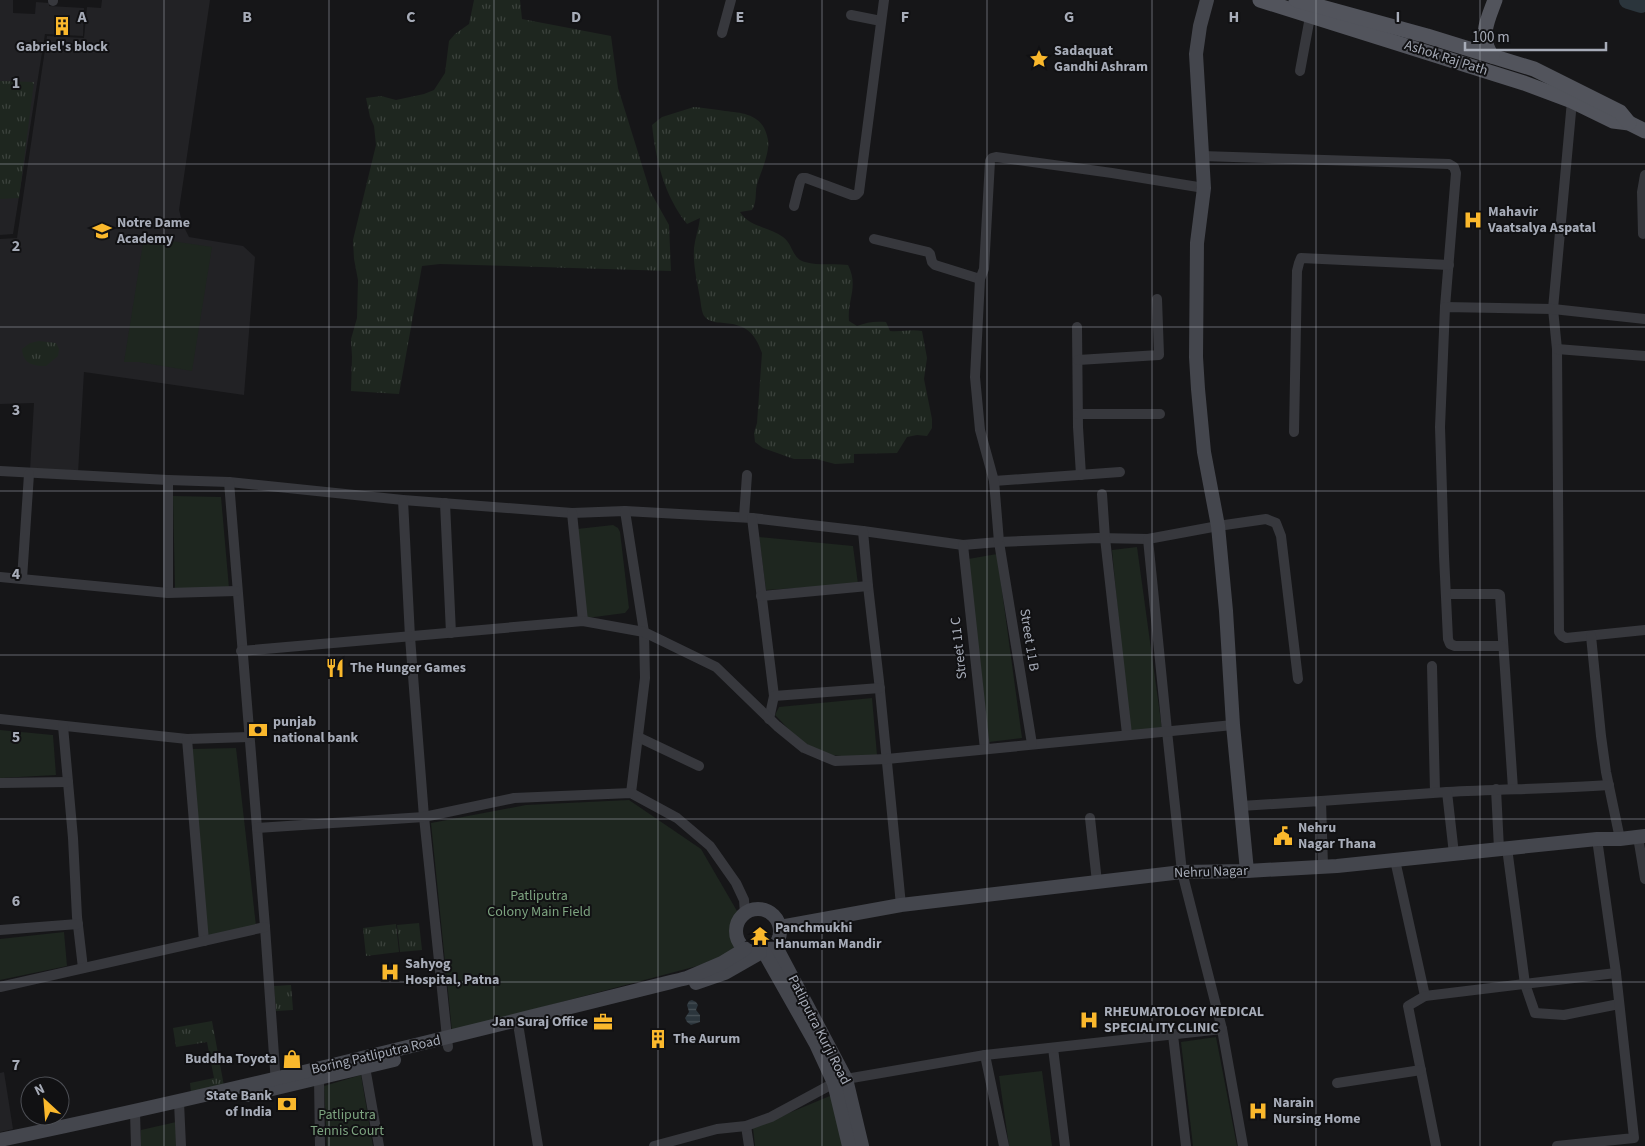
<svg xmlns="http://www.w3.org/2000/svg" width="1645" height="1146" font-family="'Source Sans 3',sans-serif">
	<style>
		.built { fill: #222225 }
		.grass { fill: url(#grass-tufts) }
		.park { fill: #1e261f }
		.water { fill: url(#water-rules) }
		.lines { fill: none; stroke-linecap: round; stroke-linejoin: round }
		.river { stroke: #2b353c; stroke-width: 18 }
		.street { stroke: #37383d; stroke-width: 10 }
		.secondary { stroke: #44464d; stroke-width: 14 }
		.primary { stroke: #52545c; stroke-width: 15 }
		.grid { fill: none; stroke: #a7acb8; stroke-width: 1; stroke-opacity: 0.55 }
		.labels { text-anchor: middle; dominant-baseline: central; stroke-width: 4; stroke-linejoin: round; paint-order: stroke }
		.poi-label { font-size: 14px; font-weight: bold; fill: #a7acb8; stroke: #111113; text-anchor: start }
		.street-label { font-size: 14px; fill: #a7acb8; stroke: #111113 }
		.park-label { font-size: 14px; fill: #7da480; stroke: #111113 }
		.grid-label { font-size: 16px; text-anchor: middle; font-weight: bold; fill: #a7acb8; stroke: #111113; stroke-width: 4; stroke-linejoin: round; paint-order: stroke }
	</style>
	<defs>
		<pattern id="grass-tufts" width="24" height="20" patternUnits="userSpaceOnUse" patternTransform="scale(1.25)"><rect width="24" height="20" fill="#1e261f"/><path d="M3 7l-1-3M5 7V3M7 7l1-3M15 17l-1-3M17 17v-4M19 17l1-3" fill="none" stroke="#3c433d"/></pattern>
		<pattern id="water-rules" width="6" height="5" patternUnits="userSpaceOnUse" patternTransform="scale(1.25)"><rect width="6" height="5" fill="#2b353c"/><path d="M0 2.5h6" fill="none" stroke="#475056"/></pattern>
	</defs>
	<rect width="100%" height="100%" fill="#161618"/>
	<g class="built">
		<polygon points="0,0 13,0 13,13 35,14 36,2 49,3 49,6 84,8 83,36 45,34 13,234 0,235"/>
		<polygon points="102,0 210,0 179,210 183,225 189,237 243,246 255,257 244,395 84,372 78,473 30,470 34,403 0,404 0,239 17,238 47,36 84,38 87,7 101,8"/>
		<polygon points="4,1072 13,1129 0,1132 0,1073"/>
	</g>
	<g class="grass">
		<polygon points="474,0 520,0 522,19 611,36 618,88 650,191 669,225 671,271 440,264 422,266 399,394 351,391 352,357 351,339 357,318 358,280 354,259 353,240 376,145 374,126 370,117 366,98 381,96 396,100 424,94 434,90 445,73 449,41 455,34 469,24"/>
		<polygon points="0,81 34,82 19,198 0,199"/>
		<path d="M694,107C704,108 714,109 725,111C745,113 764,115 768,140C770,151 762,170 758,181C754,191 758,201 752,210L740,212C749,227 770,227 783,237C793,244 792,259 805,262C819,266 834,263 848,265C859,286 847,300 849,321L857,326C867,322 875,321 886,322L890,331C901,332 911,329 922,331L927,358L924,379L932,419V428L927,436L917,435L907,437L897,453L854,454V463L835,464L816,459H794L763,448L755,442L754,433L757,423L762,353C748,308 712,333 703,314C701,309 701,303 700,298C697,281 693,266 694,248C695,238 699,228 700,218L687,224C664,195 656,161 652,125L662,117Z"/>
		<path d="M39,341L56,343L59,349L58,356L46,366C33,366 23,364 22,349L30,343Z"/>
		<polygon points="419,923 422,950 400,952 397,925"/>
		<polygon points="396,924 399,952 366,956 363,928"/>
		<polygon points="291,985 293,1010 276,1011 274,986"/>
		<polygon points="212,1021 224,1086 191,1092 190,1083 214,1078 207,1042 176,1047 173,1028"/>
	</g>
	<g class="park">
		<polygon points="144,237 212,247 192,371 139,362 124,362"/>
		<polygon points="173,496 221,497 229,588 175,588"/>
		<polygon points="613,525 618,528 620,532 629,608 625,613 587,618 577,529"/>
		<polygon points="759,537 853,546 858,584 766,590"/>
		<polygon points="1137,547 1162,729 1129,731 1112,550"/>
		<polygon points="997,554 1022,738 989,742 968,559"/>
		<path d="M872,698L877,755C856,758 824,758 806,745C795,737 785,725 775,715L779,707Z"/>
		<polygon points="0,730 53,735 56,775 0,778"/>
		<polygon points="236,748 256,926 207,937 192,749"/>
		<polygon points="629,800 701,849 737,911 736,931 742,943 716,961 452,1031 431,823 526,805"/>
		<polygon points="64,932 67,966 0,980 0,939"/>
		<polygon points="1216,1037 1237,1146 1193,1146 1181,1042"/>
		<polygon points="1042,1071 1052,1146 1009,1146 999,1076"/>
		<polygon points="361,1075 373,1146 327,1146 324,1086"/>
		<polygon points="837,1093 849,1146 755,1146 753,1128"/>
		<polygon points="176,1122 177,1146 141,1146 141,1130"/>
	</g>
	<polygon class="water" points="692,1000 696,1002 698,1005 696,1010 700,1015 700,1022 691,1025 687,1022 685,1018 689,1012 687,1005 689,1001"/>
	<g class="lines">
		<polyline class="river" points="1628,0 1641,4"/>
		<g class="street">
			<polyline points="53,1 53,0"/>
			<polyline points="851,15 881,21"/>
			<polyline points="722,33 731,0"/>
			<polyline points="1300,71 1310,17"/>
			<polyline points="1572,101 1553,309 1557,349 1559,632 1562,636 1566,638 1645,630"/>
			<polyline points="1202,156 1449,164 1454,167 1456,173 1445,307"/>
			<polyline points="794,206 800,182 802,178 806,178 852,195 856,195 859,192 884,0"/>
			<polyline points="1643,234 1642,192 1645,175"/>
			<polyline points="874,239 928,252 930,254 932,262 935,265 980,279"/>
			<polyline points="1077,327 1078,427 1081,475"/>
			<polyline points="1557,349 1645,356"/>
			<polyline points="1078,360 1159,355 1157,299"/>
			<polyline points="1078,414 1160,414"/>
			<polyline points="1294,432 1297,271 1299,263 1301,258 1449,265"/>
			<polyline points="0,471 168,480 229,482 403,500 572,513 625,511 752,518 863,531 963,545 999,542 1098,538 1148,539 1218,526 1266,519 1276,523 1281,536 1298,679"/>
			<polyline points="168,480 168,593"/>
			<polyline points="994,481 1120,472"/>
			<polyline points="229,482 265,927 276,1084"/>
			<polyline points="1102,494 1105,538 1127,734"/>
			<polyline points="403,500 410,637 424,817 448,1047"/>
			<polyline points="445,503 451,633"/>
			<polyline points="625,511 644,632 645,678 631,793"/>
			<polyline points="572,513 583,621"/>
			<polyline points="744,517 747,475"/>
			<polyline points="752,518 774,696 769,719"/>
			<polyline points="863,531 868,586 879,681 901,905"/>
			<polyline points="1148,539 1167,731 1182,872 1222,1029 1243,1146"/>
			<polyline points="963,545 985,749"/>
			<polyline points="0,577 168,593 236,591"/>
			<polyline points="22,579 29,474"/>
			<polyline points="1446,594 1498,594 1500,595 1513,789"/>
			<polyline points="761,596 868,586"/>
			<polyline points="1591,636 1601,736 1606,772 1620,839"/>
			<polyline points="1502,646 1455,646 1450,644 1448,639 1444,556 1440,427 1445,307 1553,309 1645,319"/>
			<polyline points="241,651 583,621 644,632 716,667 777,726 804,748 835,761 887,759 1233,725"/>
			<polyline points="1432,666 1435,792"/>
			<polyline points="774,696 880,688"/>
			<polyline points="0,719 187,739 249,737"/>
			<polyline points="63,726 73,838 77,917 83,968"/>
			<polyline points="638,737 699,766"/>
			<polyline points="187,739 204,941"/>
			<polyline points="1032,744 999,542 994,481 980,430 975,377 980,279 984,269 990,161 992,158 996,157 1112,173 1204,188"/>
			<polyline points="0,783 68,782"/>
			<polyline points="1496,789 1499,849"/>
			<path d="M1447,792C1501,789 1555,789 1609,785"/>
			<polyline points="1321,801 1447,792 1454,854"/>
			<polyline points="1241,806 1321,801 1323,866"/>
			<polyline points="1090,818 1097,882"/>
			<polyline points="257,828 424,817 514,798 631,793 677,818 710,846 736,883 744,900 745,914"/>
			<polyline points="1638,837 1645,879"/>
			<polyline points="1507,848 1525,984 1535,1013 1564,1015 1619,1004"/>
			<polyline points="1395,860 1425,996 1616,973"/>
			<polyline points="0,930 78,924"/>
			<polyline points="0,987 265,927"/>
			<polyline points="1425,996 1408,1006 1436,1146"/>
			<polyline points="519,1030 538,1146"/>
			<polyline points="1173,1035 1186,1146"/>
			<polyline points="1053,1048 1065,1146"/>
			<polyline points="985,1055 1004,1146"/>
			<polyline points="365,1067 379,1146"/>
			<polyline points="319,1078 320,1146"/>
			<polyline points="1337,1083 1421,1070"/>
			<polyline points="179,1102 181,1146"/>
			<polyline points="135,1112 136,1146"/>
			<polyline points="746,1126 749,1146"/>
			<polyline points="654,1146 717,1129 746,1126 771,1117 834,1083 846,1079 985,1055 1222,1029"/>
			<polyline points="1557,1146 1634,1138 1616,973 1597,839"/>
		</g>
		<g class="secondary">
			<polyline points="1207,0 1200,26 1196,54 1204,188 1197,243 1196,357 1198,389 1204,452 1218,526 1226,611 1233,725 1247,871"/>
			<circle cx="758" cy="931" r="22"/>
			<polyline points="780,927 901,905 1182,872 1247,871 1337,866 1597,839 1620,839 1645,836"/>
			<polyline points="775,945 846,1079 862,1146"/>
			<polyline points="764,952 816,1044 834,1083 849,1146"/>
			<polyline points="696,983 725,973 760,953"/>
			<polyline points="247,1095 394,1060"/>
			<path d="M0,1140C230,1092 458,1035 687,978L722,963L745,949"/>
		</g>
		<g class="primary">
			<polyline points="1260,0 1524,83 1572,101 1613,121 1629,123 1645,131"/>
			<polyline points="1296,0 1427,36 1534,69 1620,112 1629,123"/>
			<path d="M1492,56C1478,37 1488,19 1495,0"/>
		</g>
	</g>
	<path class="grid" d="M164,0V1146M329,0V1146M494,0V1146M658,0V1146M822,0V1146M987,0V1146M1152,0V1146M1316,0V1146M1480,0V1146M0,164H1645M0,327H1645M0,491H1645M0,655H1645M0,819H1645M0,982H1645"/>
	<defs>
		<g id="building-bare" transform="scale(1.5)"><path d="M-4-6H4V6H1V3H-1V6H-4ZM-2.5-4.3h1.7v1.8h-1.7ZM.8-4.3h1.7v1.8H.8ZM-2.5-1h1.7V.8h-1.7ZM.8-1h1.7V.8H.8Z" fill="#fab82c" stroke="#111113" stroke-width="2.5" paint-order="stroke"/></g>
		<g id="sight-bare" transform="scale(1.5)"><path d="M0-6L1.8-2.2L6-1.7L2.9 1.2L3.7 5.4L0 3.3L-3.7 5.4L-2.9 1.2L-6-1.7L-1.8-2.2Z" fill="#fab82c" stroke="#111113" stroke-width="2.5" paint-order="stroke"/></g>
		<g id="hospital-bare" transform="scale(1.5)"><path d="M-5-5h3v3.5h4V-5h3V5h-3V1.5h-4V5h-3Z" fill="#fab82c" stroke="#111113" stroke-width="2.5" paint-order="stroke"/></g>
		<g id="school-bare" transform="scale(1.5)"><path d="M0-5L7-2L0 1L-7-2ZM-4 1L0 2.5L4 1V4Q0 6-4 4Z" fill="#fab82c" stroke="#111113" stroke-width="2.5" paint-order="stroke"/></g>
		<g id="restaurant-bare" transform="scale(1.5)"><path d="M-5-6h1v4h1v-4h1v4h1v-4h1v5L-1.5 .5V6h-2V.5L-5-1ZM5-6V6H3V1.5H1.5Q1.5-4 5-6Z" fill="#fab82c" stroke="#111113" stroke-width="2.5" paint-order="stroke"/></g>
		<g id="bank-bare" transform="scale(1.5)"><path d="M-6-4H6V4H-6ZM0-2.3a2.3 2.3 0 1 0 0 4.6a2.3 2.3 0 1 0 0-4.6Z" fill="#fab82c" stroke="#111113" stroke-width="2.5" paint-order="stroke"/></g>
		<g id="civic-bare" transform="scale(1.5)"><path d="M-.6-6.5H3V-4.5H.6V-3L4-1V1h2V6H-6V1h2V-1L-.6-3ZM-1.2 2.5V6h2.4V2.5Z" fill="#fab82c" stroke="#111113" stroke-width="2.5" paint-order="stroke"/></g>
		<g id="temple-bare" transform="scale(1.5)"><path d="M0-6L5-2H3V0L6.5 2.5H4V6H1.5V3h-3V6H-4V2.5H-6.5L-3 0V-2H-5Z" fill="#fab82c" stroke="#111113" stroke-width="2.5" paint-order="stroke"/></g>
		<g id="office-bare" transform="scale(1.5)"><path d="M-6-3h4V-5.5h4V-3h4V5H-6ZM-1-4.5V-3h2v-1.5ZM-6 0V1H6V0Z" fill="#fab82c" stroke="#111113" stroke-width="2.5" paint-order="stroke"/></g>
		<g id="shop-bare" transform="scale(1.5)"><path d="M-5-2.5h2.3a2.7 3.5 0 0 1 5.4 0H5L5.5 6h-11ZM-1.5-2.5h3a1.5 2.3 0 0 0-3 0Z" fill="#fab82c" stroke="#111113" stroke-width="2.5" paint-order="stroke"/></g>
	</defs>
	<g fill-rule="evenodd">
		<use href="#building-bare" x="62" y="26"/>
		<use href="#sight-bare" x="1039" y="59"/>
		<use href="#hospital-bare" x="1473" y="220"/>
		<use href="#school-bare" x="102" y="231"/>
		<use href="#restaurant-bare" x="335" y="668"/>
		<use href="#bank-bare" x="258" y="730"/>
		<use href="#civic-bare" x="1283" y="836"/>
		<use href="#temple-bare" x="760" y="936"/>
		<use href="#hospital-bare" x="390" y="972"/>
		<use href="#hospital-bare" x="1089" y="1020"/>
		<use href="#office-bare" x="603" y="1022"/>
		<use href="#building-bare" x="658" y="1039"/>
		<use href="#shop-bare" x="292" y="1059"/>
		<use href="#bank-bare" x="287" y="1104"/>
		<use href="#hospital-bare" x="1258" y="1111"/>
	</g>
	<g class="labels">
		<g class="poi-label">
			<text x="62" y="47" text-anchor="middle">Gabriel's block</text>
			<text x="1054" y="51">Sadaquat<tspan x="1054" dy="16">Gandhi Ashram</tspan></text>
			<text x="1488" y="212">Mahavir<tspan x="1488" dy="16">Vaatsalya Aspatal</tspan></text>
			<text x="117" y="223">Notre Dame<tspan x="117" dy="16">Academy</tspan></text>
			<text x="350" y="668">The Hunger Games</text>
			<text x="273" y="722">punjab<tspan x="273" dy="16">national bank</tspan></text>
			<text x="1298" y="828">Nehru<tspan x="1298" dy="16">Nagar Thana</tspan></text>
			<text x="775" y="928">Panchmukhi<tspan x="775" dy="16">Hanuman Mandir</tspan></text>
			<text x="405" y="964">Sahyog<tspan x="405" dy="16">Hospital, Patna</tspan></text>
			<text x="1104" y="1012">RHEUMATOLOGY MEDICAL<tspan x="1104" dy="16">SPECIALITY CLINIC</tspan></text>
			<text x="588" y="1022" text-anchor="end">Jan Suraj Office</text>
			<text x="673" y="1039">The Aurum</text>
			<text x="277" y="1059" text-anchor="end">Buddha Toyota</text>
			<text x="272" y="1096" text-anchor="end">State Bank<tspan x="272" dy="16">of India</tspan></text>
			<text x="1273" y="1103">Narain<tspan x="1273" dy="16">Nursing Home</tspan></text>
		</g>
		<g class="street-label">
			<text transform="translate(1446 58) rotate(18)">Ashok Raj Path</text>
			<text transform="translate(1029 640) rotate(81)">Street 11 B</text>
			<text transform="translate(959 648) rotate(-96)">Street 11 C</text>
			<text transform="translate(1211 872) rotate(-2)">Nehru Nagar</text>
			<text transform="translate(819 1030) rotate(63)">Patliputra Kurji Road</text>
			<text transform="translate(376 1055) rotate(-13)">Boring Patliputra Road</text>
		</g>
		<g class="park-label">
			<text x="539" y="896">Patliputra<tspan x="539" dy="16">Colony Main Field</tspan></text>
			<text x="347" y="1115">Patliputra<tspan x="347" dy="16">Tennis Court</tspan></text>
		</g>
	</g>
	<g class="grid-label">
		<text x="82" y="22">A</text>
		<text x="247" y="22">B</text>
		<text x="411" y="22">C</text>
		<text x="576" y="22">D</text>
		<text x="740" y="22">E</text>
		<text x="905" y="22">F</text>
		<text x="1069" y="22">G</text>
		<text x="1234" y="22">H</text>
		<text x="1398" y="22">I</text>
		<text x="16" y="88">1</text>
		<text x="16" y="251">2</text>
		<text x="16" y="415">3</text>
		<text x="16" y="579">4</text>
		<text x="16" y="742">5</text>
		<text x="16" y="906">6</text>
		<text x="16" y="1070">7</text>
	</g>
	<g transform="translate(45 1101) rotate(334)"><circle r="24" fill="#111113" stroke="#4d4f55"/>
	<path d="M0-4L9 19L0 12L-9 19Z" fill="#fab82c"/>
	<text y="-8" font-size="14" font-weight="bold" text-anchor="middle" fill="#a7acb8">N</text>
	</g>
	<path d="M1465 42v8h141v-8" fill="none" stroke="#a7acb8" stroke-width="2.5"/>
	<text x="1472" y="42" font-size="15" fill="#a7acb8" stroke="#111113" stroke-width="4" paint-order="stroke">100 m</text>
</svg>
